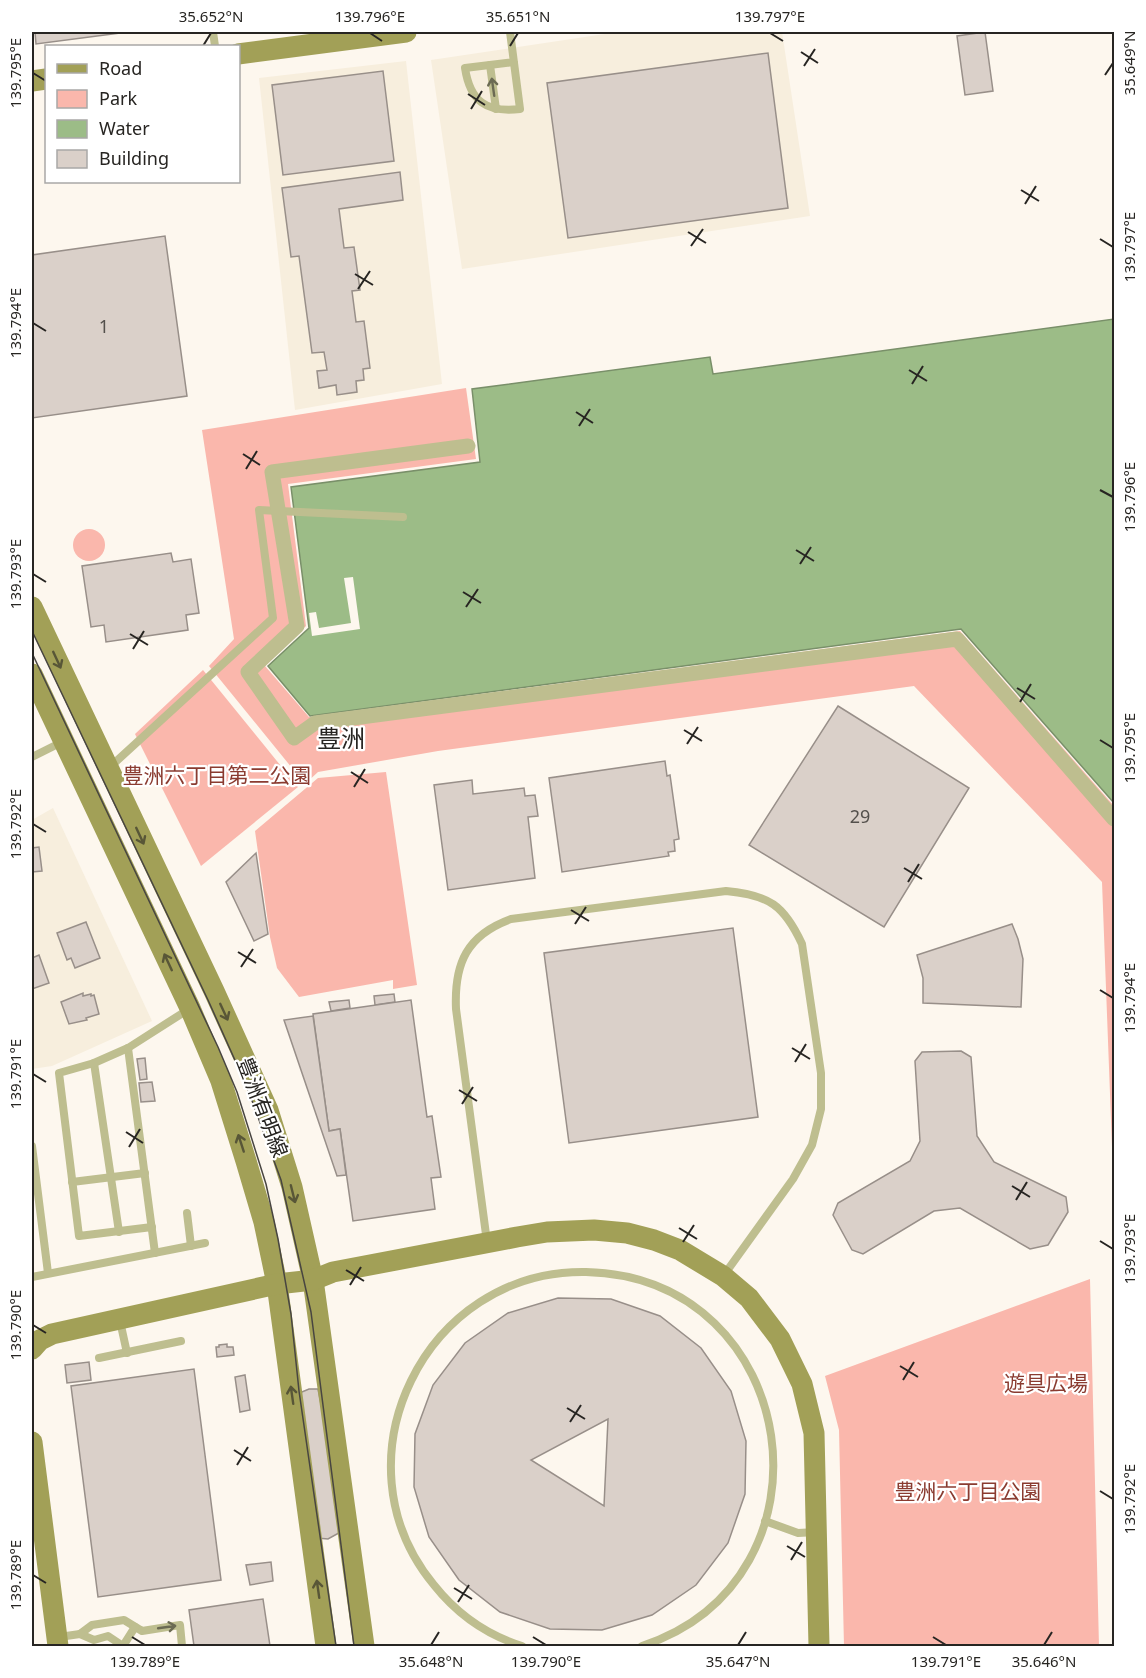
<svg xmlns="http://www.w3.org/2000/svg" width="1146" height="1678" font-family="'Noto Sans','Noto Sans JP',sans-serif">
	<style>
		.built { fill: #f7eedd }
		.green { fill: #fab7ac }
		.water { fill: #9cbc87; stroke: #798f69; stroke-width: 1.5 }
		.pier { fill: #fdf7ee }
		.building { fill: #dad0c9; stroke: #988f89; stroke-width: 1.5; fill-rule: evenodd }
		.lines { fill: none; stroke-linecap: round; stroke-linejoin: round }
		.lane { stroke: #bebe8f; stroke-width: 8 }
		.street { stroke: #bebe8f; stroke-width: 15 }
		.secondary { stroke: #a2a057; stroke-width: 21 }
		.tram { stroke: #484541; stroke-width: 1.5 }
		.oneway { stroke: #6b6a53 }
		.oneway2 { stroke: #585637 }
		.ticks { fill: none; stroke: #272522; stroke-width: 2 }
		.labels { text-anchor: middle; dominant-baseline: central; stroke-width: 4.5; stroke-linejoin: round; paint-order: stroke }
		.number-label { font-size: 18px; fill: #54504c }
		.park-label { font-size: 21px; fill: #8a3b30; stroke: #fff }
		.street-label { font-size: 21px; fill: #272522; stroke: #fff }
		.quarter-label { font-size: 24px; fill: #272522; stroke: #fff }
		.neatline { fill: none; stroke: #272522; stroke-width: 2 }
		.ticks-label { font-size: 15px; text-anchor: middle; fill: #272522 }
	</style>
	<rect width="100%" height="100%" fill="#fdf7ee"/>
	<g class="built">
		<polygon points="618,32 782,32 810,216 462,269 431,60"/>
		<polygon points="406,61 442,384 295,410 259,78"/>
		<polygon points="53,808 152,1021 52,1066 32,1069 32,820"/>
	</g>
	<g class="green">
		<polygon points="466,388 476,459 288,484 306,626 265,666 309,717 960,631 1114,806 1114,1200 1102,882 914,686 438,751 318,772 305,784 209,666 234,639 202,430"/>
		<circle cx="89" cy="545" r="16"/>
		<polygon points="203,670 298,787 201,866 135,734"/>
		<polygon points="386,772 417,985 393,989 393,980 299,997 277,968 270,937 255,831 318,778"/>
		<polygon points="1090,1279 1099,1646 844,1646 839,1430 825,1376"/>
	</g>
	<polygon class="water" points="1114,319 1114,803 961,629 310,716 268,666 309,628 291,487 480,462 472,389 710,357 713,374"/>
	<polygon class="pier" points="353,577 360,629 312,636 309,613 316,612 319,628 351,623 344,578"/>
	<g class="building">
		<polygon points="35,32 128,32 36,44"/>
		<polygon points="985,32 993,91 965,95 957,36"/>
		<polygon points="768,53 788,208 568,238 547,83"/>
		<polygon points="383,71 394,161 283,175 272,85"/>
		<polygon points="400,172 403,200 339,209 344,248 354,247 360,290 352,291 356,322 364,321 370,368 363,369 364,380 356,381 357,392 337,395 336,385 319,388 317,371 327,370 324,352 312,353 299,256 291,257 282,188"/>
		<polygon points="165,236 187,396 32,418 32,255"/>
		<polygon points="171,553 173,562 191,559 199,613 186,615 188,630 106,642 104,625 91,627 82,566"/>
		<polygon points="838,706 969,788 884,927 749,845"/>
		<polygon points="665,761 667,776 670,775 679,839 674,840 675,851 668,852 669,856 562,872 549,778"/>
		<polygon points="472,780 473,794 524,788 525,796 535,795 538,816 528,817 535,878 448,890 434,785"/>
		<polygon points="39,847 42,871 32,872 32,848"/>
		<polygon points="256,853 268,934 254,941 226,882"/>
		<polygon points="86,922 100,958 75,968 71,958 67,960 57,933"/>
		<polygon points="1012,924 1018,939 1023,959 1021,1007 923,1003 923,978 917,955"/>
		<polygon points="733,928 758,1117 569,1143 544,953"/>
		<polygon points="39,955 49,983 32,989 32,958"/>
		<polygon points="83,993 83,996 91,994 91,996 94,995 99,1014 86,1018 87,1020 69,1024 61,1002"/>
		<polygon points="394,994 395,1002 375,1005 374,996"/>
		<polygon points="349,1000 350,1008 331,1011 329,1002"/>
		<polygon points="411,1000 427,1117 432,1116 441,1177 431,1178 435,1209 353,1221 340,1129 329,1131 313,1014"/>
		<polygon points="313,1016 329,1131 340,1129 346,1175 337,1176 284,1020"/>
		<polygon points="961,1051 971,1057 977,1136 994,1162 1066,1197 1068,1212 1048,1245 1030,1249 960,1208 934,1211 863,1254 852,1250 833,1215 838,1203 910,1161 920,1141 915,1061 922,1052"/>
		<polygon points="145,1058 147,1079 140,1080 137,1059"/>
		<polygon points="152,1082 155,1101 141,1102 139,1083"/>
		<path d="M558,1298L611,1299L660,1316L701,1348L731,1391L746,1441L745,1494L728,1543L696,1585L652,1615L602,1630L550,1629L500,1612L459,1580L429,1537L414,1487L415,1434L433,1385L465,1343L508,1313ZM608,1419L604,1506L531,1460Z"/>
		<polygon points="227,1344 227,1347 233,1347 234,1355 217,1357 216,1347 219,1347 219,1345"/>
		<polygon points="89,1362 91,1380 67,1383 65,1365"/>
		<polygon points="194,1369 221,1580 98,1597 71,1386"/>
		<polygon points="245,1375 250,1410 240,1412 235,1377"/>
		<polygon points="309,1389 318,1389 346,1529 328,1539 317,1538 297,1394"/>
		<polygon points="271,1562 273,1581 250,1585 246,1565"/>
		<polygon points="263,1599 270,1646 194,1646 189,1610"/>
	</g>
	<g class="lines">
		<g class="lane">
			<polyline points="213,32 215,46"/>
			<path d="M510,32L520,109C486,113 470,101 465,68L514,62"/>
			<polyline points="490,65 496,109"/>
			<polyline points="32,757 62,742"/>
			<polyline points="110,767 273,618 259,510 403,517"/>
			<polyline points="128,1048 155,1253"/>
			<polyline points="94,1063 119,1232"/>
			<polyline points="32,1146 48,1273"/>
			<polyline points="72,1182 145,1173"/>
			<polyline points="187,1213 191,1246"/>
			<polyline points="152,1227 79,1236 59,1073 94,1063 128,1048 189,1009"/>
			<path d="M487,1242L456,1009C454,963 467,935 511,919L726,891C769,895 784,905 802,944L821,1073V1109L812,1145L793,1179L724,1275"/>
			<polyline points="32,1277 205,1243"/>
			<polyline points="120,1321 127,1353"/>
			<polyline points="99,1358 181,1341"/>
			<polyline points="765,1521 798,1533 816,1532"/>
			<polyline points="80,1634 94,1640 108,1636 123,1646"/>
			<polyline points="59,1637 80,1634 92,1625 124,1620 142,1631 180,1625 182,1646"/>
			<polyline points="123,1646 135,1627"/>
			<path d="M522,1646C487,1635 457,1614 434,1585C331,1461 425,1269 586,1272C802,1277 845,1579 642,1646"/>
		</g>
		<polyline class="street" points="468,446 272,472 297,626 248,672 294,738 315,723 957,639 1114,819"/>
		<g class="secondary">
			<polyline points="238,54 406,32"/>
			<polyline points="32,81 46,79"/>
			<polyline points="32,607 214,991 268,1110 292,1187 313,1280 364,1646"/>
			<polyline points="32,674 190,1008 221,1081 246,1161 264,1222 277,1284 326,1646"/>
			<polyline points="32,1349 40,1340 52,1334 277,1284 313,1280 333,1272 517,1237 547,1232 594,1230 627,1233 654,1240 680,1250 723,1276 749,1298 780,1339 802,1384 814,1433 819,1646"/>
			<polyline points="32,1442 58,1646"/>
		</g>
		<g class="tram">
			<polyline points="32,631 208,1000 247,1087 281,1180 311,1312 354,1646"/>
			<polyline points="32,653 218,1047 237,1092 266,1184 278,1239 291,1314 299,1391 336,1646"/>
		</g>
	</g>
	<defs><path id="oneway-shaft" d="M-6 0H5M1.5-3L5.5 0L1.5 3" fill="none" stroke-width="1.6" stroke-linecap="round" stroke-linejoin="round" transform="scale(1.5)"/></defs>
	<g class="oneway">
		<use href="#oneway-shaft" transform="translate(493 87) rotate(-98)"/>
		<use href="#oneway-shaft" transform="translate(167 1627) rotate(-8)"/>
	</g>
	<g class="oneway2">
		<use href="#oneway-shaft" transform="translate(57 660) rotate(65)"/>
		<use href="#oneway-shaft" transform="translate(140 836) rotate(65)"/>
		<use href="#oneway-shaft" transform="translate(168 962) rotate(-115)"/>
		<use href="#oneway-shaft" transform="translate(224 1012) rotate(65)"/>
		<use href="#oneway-shaft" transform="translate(241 1143) rotate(-108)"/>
		<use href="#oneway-shaft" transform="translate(293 1194) rotate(76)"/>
		<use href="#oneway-shaft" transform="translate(292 1395) rotate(-98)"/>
		<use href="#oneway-shaft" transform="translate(318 1589) rotate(-98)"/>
	</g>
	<path class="ticks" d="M370,33L382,41M770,33L783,41M203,46L211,33M510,46L518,33M801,52L818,63M804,66L815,49M33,73L46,81M1105,75L1113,63M468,94L485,105M471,109L482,91M1021,190L1039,201M1025,204L1036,186M688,232L706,243M1100,239L1113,247M691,246L703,229M355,274L373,285M358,289L370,271M33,323L46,331M909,370L927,381M912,384L923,366M576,412L593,423M579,426L590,409M243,454L260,465M246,469L257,451M1100,490L1113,497M796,550L814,561M800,564L811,547M33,574L46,582M463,592L481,603M466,607L478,589M130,634L148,645M133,649L144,631M1017,688L1035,699M1020,702L1031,684M684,730L702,741M1100,740L1113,748M687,744L698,727M351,772L368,783M354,787L365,769M33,824L46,832M904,868L922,879M908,882L919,864M571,910L589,921M575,924L586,907M238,952L256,963M241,967L253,949M1100,990L1113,998M792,1048L810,1059M795,1062L806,1044M33,1074L46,1082M459,1090L477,1101M462,1104L473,1087M126,1132L143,1143M129,1147L140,1129M1012,1186L1030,1197M1016,1200L1027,1182M679,1228L697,1239M1100,1241L1113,1249M683,1242L694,1225M346,1270L364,1281M350,1285L361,1267M33,1325L46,1333M900,1366L918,1377M903,1380L914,1362M567,1408L585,1419M570,1422L581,1405M234,1450L251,1461M237,1465L248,1447M1100,1491L1113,1499M787,1546L805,1557M791,1560L802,1542M33,1575L46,1583M454,1588L472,1599M458,1602L469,1585M132,1637L145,1645M533,1637L546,1645M933,1637L946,1645M431,1645L439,1632M738,1645L746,1632M1044,1645L1052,1632"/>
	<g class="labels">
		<g class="number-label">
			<text x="104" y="326">1</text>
			<text x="860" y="816">29</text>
		</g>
		<g class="park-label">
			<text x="217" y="775">豊洲六丁目第二公園</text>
			<text x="1046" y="1383">遊具広場</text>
			<text x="968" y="1491">豊洲六丁目公園</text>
		</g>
		<g class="street-label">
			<text transform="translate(263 1107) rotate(69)">豊洲有明線</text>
		</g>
		<g class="quarter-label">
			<text x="341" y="737">豊洲</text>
		</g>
	</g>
	<rect width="1146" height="1678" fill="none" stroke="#ffffff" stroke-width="66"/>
	<rect x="45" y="45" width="195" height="138" fill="#ffffff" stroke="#a9a8a7" stroke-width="1.5"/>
	<rect x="57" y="64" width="30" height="9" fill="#a2a057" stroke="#a9a8a7" stroke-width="1.5"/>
	<text x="99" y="75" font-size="18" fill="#272522">Road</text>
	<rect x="57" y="90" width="30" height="18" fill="#fab7ac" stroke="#a9a8a7" stroke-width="1.5"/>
	<text x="99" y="105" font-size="18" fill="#272522">Park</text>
	<rect x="57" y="120" width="30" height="18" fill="#9cbc87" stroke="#a9a8a7" stroke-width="1.5"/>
	<text x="99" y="135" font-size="18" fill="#272522">Water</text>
	<rect x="57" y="150" width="30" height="18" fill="#dad0c9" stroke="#a9a8a7" stroke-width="1.5"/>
	<text x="99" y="165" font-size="18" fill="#272522">Building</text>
	<rect x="33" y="33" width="1080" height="1612" class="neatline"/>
	<g class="ticks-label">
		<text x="211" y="22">35.652°N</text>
		<text x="370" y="22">139.796°E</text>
		<text x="518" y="22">35.651°N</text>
		<text x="770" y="22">139.797°E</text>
		<text transform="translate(1130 63) rotate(-90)" y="5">35.649°N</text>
		<text transform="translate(16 73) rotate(-90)" y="5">139.795°E</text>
		<text transform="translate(1130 247) rotate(-90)" y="5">139.797°E</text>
		<text transform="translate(16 323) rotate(-90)" y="5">139.794°E</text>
		<text transform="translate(1130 497) rotate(-90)" y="5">139.796°E</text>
		<text transform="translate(16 574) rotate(-90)" y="5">139.793°E</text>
		<text transform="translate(1130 748) rotate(-90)" y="5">139.795°E</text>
		<text transform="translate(16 824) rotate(-90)" y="5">139.792°E</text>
		<text transform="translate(1130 998) rotate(-90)" y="5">139.794°E</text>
		<text transform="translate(16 1074) rotate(-90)" y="5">139.791°E</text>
		<text transform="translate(1130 1249) rotate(-90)" y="5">139.793°E</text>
		<text transform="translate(16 1325) rotate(-90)" y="5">139.790°E</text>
		<text transform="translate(1130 1499) rotate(-90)" y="5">139.792°E</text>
		<text transform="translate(16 1575) rotate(-90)" y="5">139.789°E</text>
		<text x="145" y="1667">139.789°E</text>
		<text x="431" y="1667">35.648°N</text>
		<text x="546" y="1667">139.790°E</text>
		<text x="738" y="1667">35.647°N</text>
		<text x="946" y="1667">139.791°E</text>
		<text x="1044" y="1667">35.646°N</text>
	</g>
</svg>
